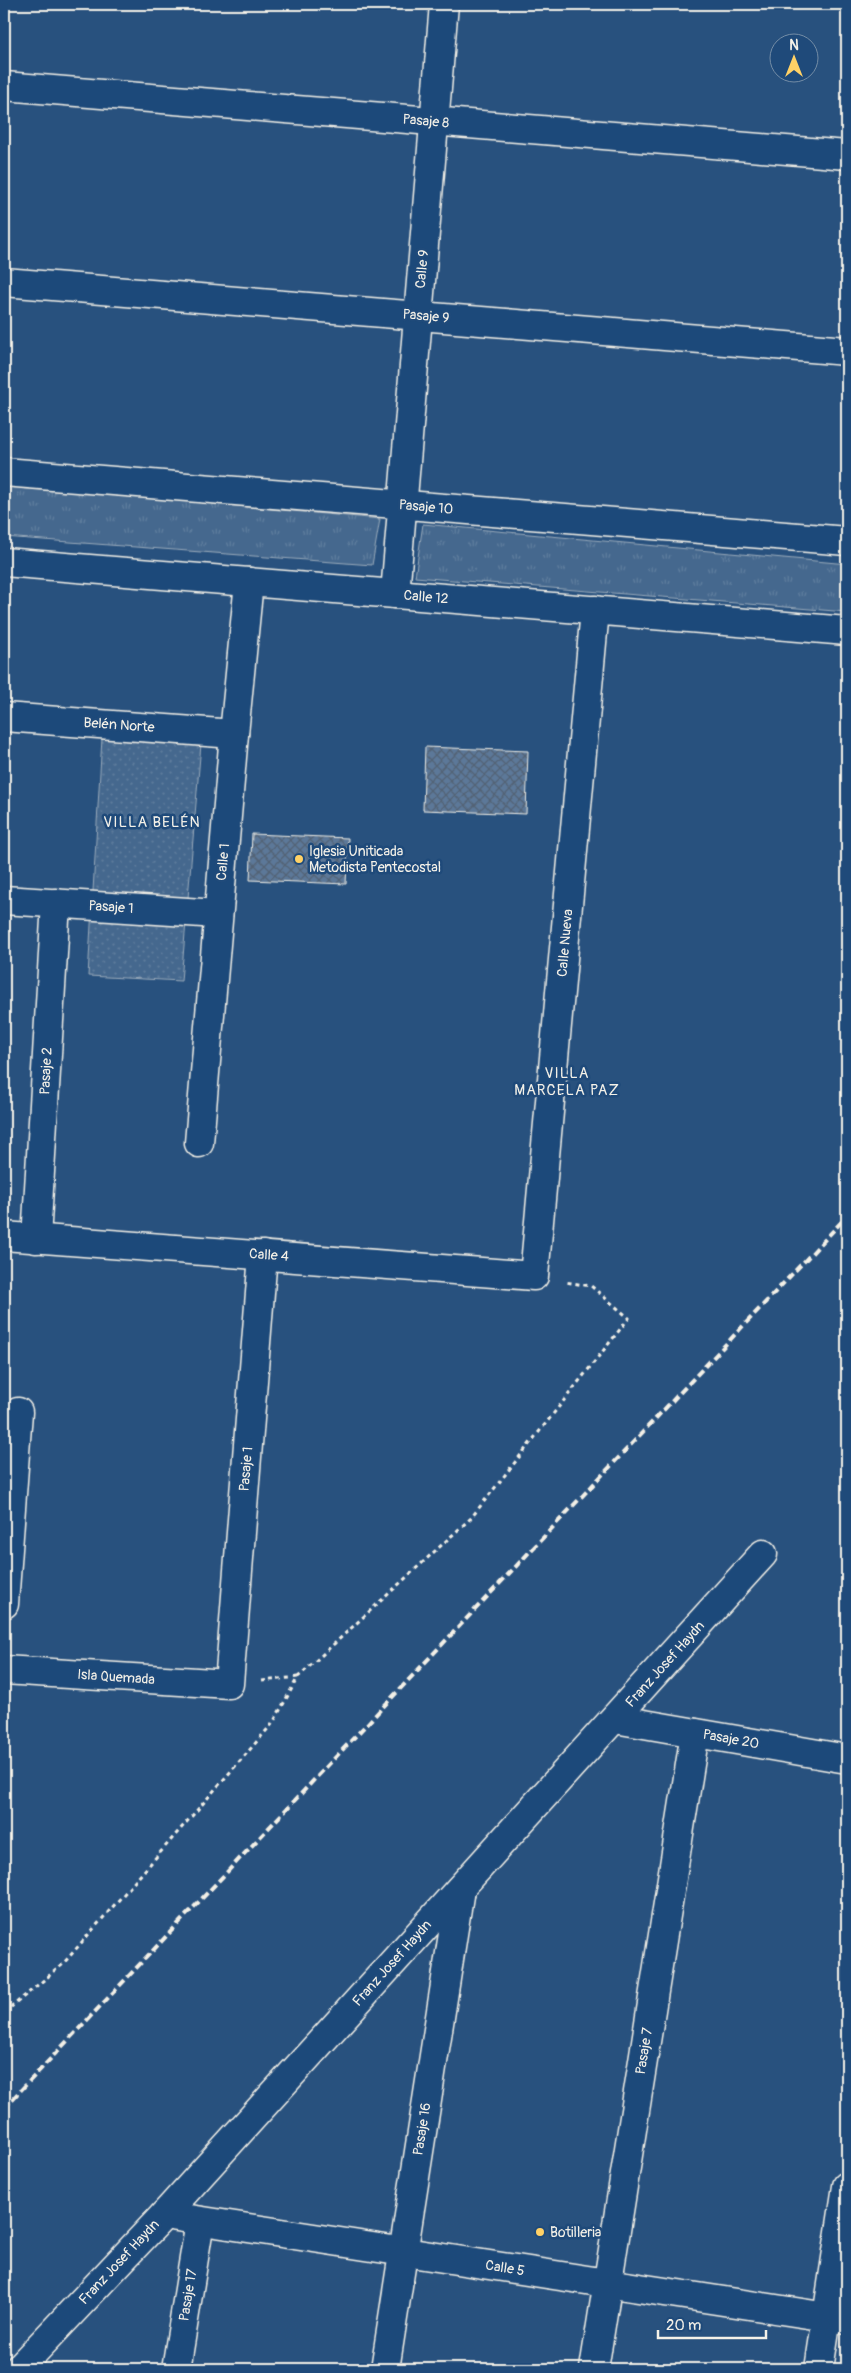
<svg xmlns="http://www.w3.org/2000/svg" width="851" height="2373" font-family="Pangolin,sans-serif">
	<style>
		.grass { fill: url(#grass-tufts); stroke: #9cacbb }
		.park { fill: url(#park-dots); stroke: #9cacbb }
		.building { fill: url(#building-cross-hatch); stroke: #f4f1e8 }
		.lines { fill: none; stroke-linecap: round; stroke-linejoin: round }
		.minor-casing { stroke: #f4f1e8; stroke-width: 31 }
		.path { stroke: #f4f1e8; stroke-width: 3; stroke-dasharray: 4 4; stroke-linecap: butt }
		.minor { stroke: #1f4a7a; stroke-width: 28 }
		.rail { stroke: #f4f1e8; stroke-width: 4; stroke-dasharray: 8 4; stroke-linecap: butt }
		.poi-dot { fill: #ffd166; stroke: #1f4a7a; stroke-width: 2 }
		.labels { text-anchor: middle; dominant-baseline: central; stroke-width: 5; stroke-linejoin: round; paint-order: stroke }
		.street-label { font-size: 14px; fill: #f4f1e8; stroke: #1f4a7a }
		.poi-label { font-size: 14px; fill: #f4f1e8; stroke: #1f4a7a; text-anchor: start }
		.neighbourhood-label { font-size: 15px; letter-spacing: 1px; fill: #f4f1e8; stroke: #1f4a7a }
	</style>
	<defs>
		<pattern id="grass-tufts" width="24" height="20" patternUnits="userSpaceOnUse" patternTransform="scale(1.25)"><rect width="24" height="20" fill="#45688e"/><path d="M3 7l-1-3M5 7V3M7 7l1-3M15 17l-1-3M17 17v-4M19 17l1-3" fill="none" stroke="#607e9e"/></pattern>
		<pattern id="park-dots" width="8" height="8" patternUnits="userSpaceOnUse" patternTransform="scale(1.25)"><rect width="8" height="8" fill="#45688e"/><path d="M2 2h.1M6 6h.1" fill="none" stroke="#607e9e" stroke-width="1.8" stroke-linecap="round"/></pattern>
		<pattern id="building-cross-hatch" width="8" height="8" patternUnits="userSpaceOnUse" patternTransform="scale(1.25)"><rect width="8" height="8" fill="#5b7899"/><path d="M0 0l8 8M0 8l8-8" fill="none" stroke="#536274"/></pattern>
	</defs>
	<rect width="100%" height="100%" fill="#28517e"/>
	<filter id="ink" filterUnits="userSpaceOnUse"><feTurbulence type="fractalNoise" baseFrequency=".02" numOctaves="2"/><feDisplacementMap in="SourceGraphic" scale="10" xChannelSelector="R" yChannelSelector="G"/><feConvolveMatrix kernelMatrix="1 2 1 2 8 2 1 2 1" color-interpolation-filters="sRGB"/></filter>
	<g filter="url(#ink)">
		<g class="grass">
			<polygon points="4,485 380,519 372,565 4,537"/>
			<polygon points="423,524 847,564 847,612 415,577"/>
		</g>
		<polygon class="park" points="102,738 201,744 181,981 88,976"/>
		<g class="building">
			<polygon points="425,747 528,751 526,814 423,810"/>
			<polygon points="252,834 348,838 346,884 250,880"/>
		</g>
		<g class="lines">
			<g class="minor-casing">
				<g id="minor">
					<polyline points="4,86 847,155"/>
					<polyline points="4,282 847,351"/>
					<polyline points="4,472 847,541"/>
					<polyline points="4,562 847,631"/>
					<polyline points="395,594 444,4"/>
					<polyline points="4,717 234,734"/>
					<polyline points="4,900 218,914"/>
					<polyline points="199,1143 234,734 249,582"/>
					<polyline points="4,1236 534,1276 595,610"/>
					<polyline points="36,1239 56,903"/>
					<polyline points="4,1604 18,1412"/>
					<polyline points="4,1670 229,1684 263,1255"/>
					<polyline points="615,1719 847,1759"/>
					<polyline points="164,2215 847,2320"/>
					<polyline points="18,2369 164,2215 763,1554"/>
					<polyline points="176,2369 200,2221"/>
					<polyline points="385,2369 460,1889"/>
					<polyline points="594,2369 695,1733"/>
					<polyline points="819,2369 847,2186"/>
				</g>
			</g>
			<g class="path">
				<polyline points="262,1681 298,1677"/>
				<polyline points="4,2013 62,1965 273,1723 298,1677 471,1518 629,1318 591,1286 565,1282"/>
			</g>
			<use href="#minor" class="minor"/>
			<polyline class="rail" points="4,2108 847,1216"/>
		</g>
	</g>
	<g class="poi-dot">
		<circle cx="299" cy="859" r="5"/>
		<circle cx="540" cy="2232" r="5"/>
	</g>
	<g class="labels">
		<g class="street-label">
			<text transform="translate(426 121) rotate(5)">Pasaje 8</text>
			<text transform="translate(422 269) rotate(-85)">Calle 9</text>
			<text transform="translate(426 316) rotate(5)">Pasaje 9</text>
			<text transform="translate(426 507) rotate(5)">Pasaje 10</text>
			<text transform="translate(426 597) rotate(5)">Calle 12</text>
			<text transform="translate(119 725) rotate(4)">Belén Norte</text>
			<text transform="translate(223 862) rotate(-85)">Calle 1</text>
			<text transform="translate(111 907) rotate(4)">Pasaje 1</text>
			<text transform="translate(565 943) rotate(-85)">Calle Nueva</text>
			<text transform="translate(46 1071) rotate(-87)">Pasaje 2</text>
			<text transform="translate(269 1255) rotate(4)">Calle 4</text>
			<text transform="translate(246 1469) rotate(-85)">Pasaje 1</text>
			<text transform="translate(665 1664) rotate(-48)">Franz Josef Haydn</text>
			<text transform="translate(116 1677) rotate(4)">Isla Quemada</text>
			<text transform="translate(731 1739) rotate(10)">Pasaje 20</text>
			<text transform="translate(392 1963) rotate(-48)">Franz Josef Haydn</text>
			<text transform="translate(644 2051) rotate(-81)">Pasaje 7</text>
			<text transform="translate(422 2129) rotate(-81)">Pasaje 16</text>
			<text transform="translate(119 2262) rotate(-47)">Franz Josef Haydn</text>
			<text transform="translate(505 2268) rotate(9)">Calle 5</text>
			<text transform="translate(188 2295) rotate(-81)">Pasaje 17</text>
		</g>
		<g class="poi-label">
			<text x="309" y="851">Iglesia Uniticada<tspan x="309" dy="16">Metodista Pentecostal</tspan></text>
			<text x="550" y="2232">Botilleria</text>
		</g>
		<g class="neighbourhood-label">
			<text x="152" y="822">VILLA BELÉN</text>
			<text x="567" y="1073">VILLA<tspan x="567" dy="17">MARCELA PAZ</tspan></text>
		</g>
	</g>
	<rect width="851" height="2373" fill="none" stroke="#1f4a7a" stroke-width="20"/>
	<rect x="10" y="10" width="831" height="2353" fill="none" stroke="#f4f1e8" stroke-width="2" filter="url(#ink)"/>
	<g transform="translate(794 58)"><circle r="24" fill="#1f4a7a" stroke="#748da6"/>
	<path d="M0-4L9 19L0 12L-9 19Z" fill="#ffd166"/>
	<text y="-8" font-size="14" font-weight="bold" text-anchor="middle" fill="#f4f1e8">N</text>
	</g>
	<path d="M658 2330v8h108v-8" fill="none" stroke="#f4f1e8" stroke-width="2.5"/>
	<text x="666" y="2330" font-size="15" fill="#f4f1e8" stroke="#1f4a7a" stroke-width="4" paint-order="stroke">20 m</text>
</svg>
